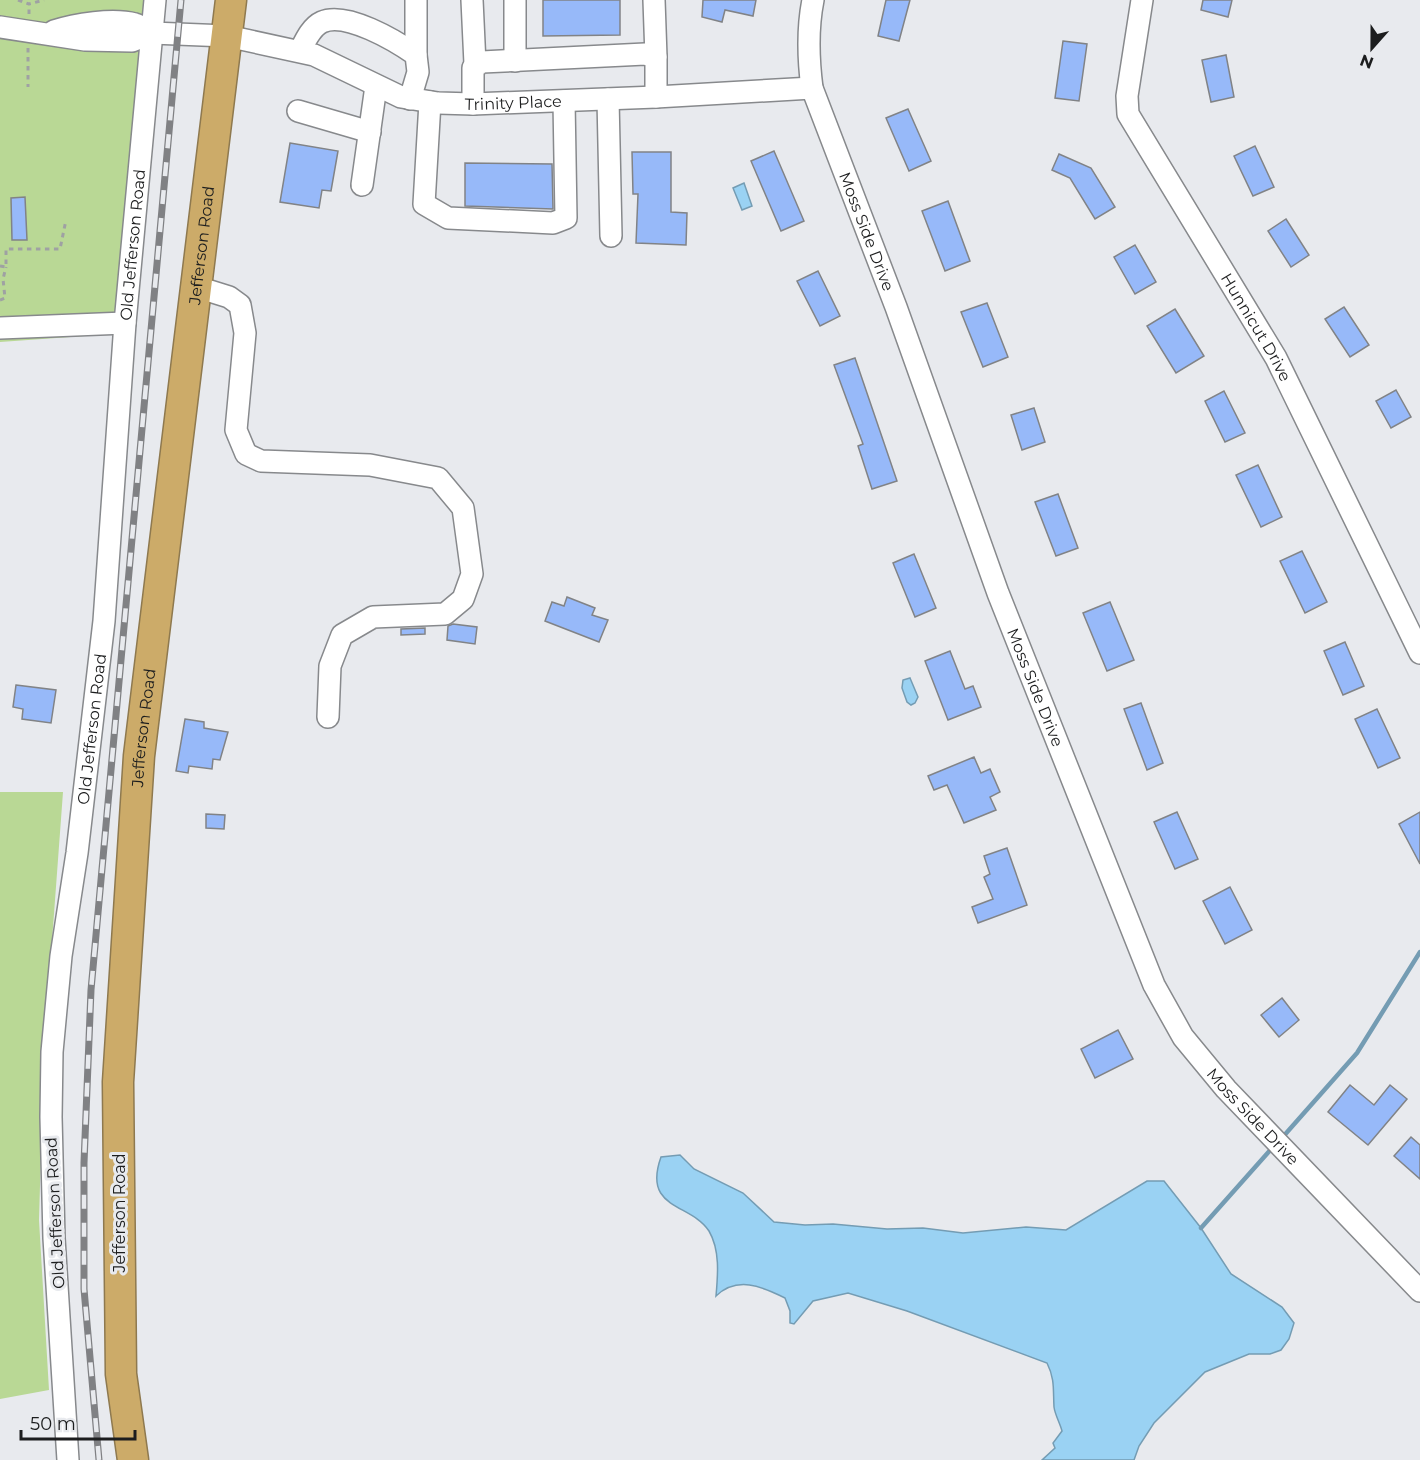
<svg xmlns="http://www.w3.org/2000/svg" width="1420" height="1460" font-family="Montserrat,sans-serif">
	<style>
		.green { fill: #b9d895 }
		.water { fill: #9ad2f3; stroke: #749cb3; stroke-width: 1.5 }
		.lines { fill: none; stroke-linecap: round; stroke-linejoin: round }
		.stream { stroke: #749cb3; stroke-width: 4.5 }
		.building { fill: #97b9f9; stroke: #818386; stroke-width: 1.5 }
		.minor-casing { stroke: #87898c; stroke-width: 24 }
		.highway-casing { stroke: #8e794f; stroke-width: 33 }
		.path { stroke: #9fa1a3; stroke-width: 3; stroke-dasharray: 4.5 4.5; stroke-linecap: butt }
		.minor { stroke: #fff; stroke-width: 21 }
		.highway { stroke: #ccab69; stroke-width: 30 }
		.rail-casing { stroke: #808184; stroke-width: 7 }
		.rail { stroke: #e8eaee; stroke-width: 4.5; stroke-dasharray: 14; stroke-linecap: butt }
		.labels { text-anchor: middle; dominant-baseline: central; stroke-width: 6; stroke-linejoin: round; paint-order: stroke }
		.street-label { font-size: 16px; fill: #1c1d1e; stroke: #e8eaee }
	</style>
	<rect width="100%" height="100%" fill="#e8eaee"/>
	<g class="green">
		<polygon points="0,0 160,0 127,333 0,342"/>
		<polygon points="0,792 63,792 44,1049 39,1220 49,1390 0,1399"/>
	</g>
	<g class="water">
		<polygon points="744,183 752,206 742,210 733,188"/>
		<polygon points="910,678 918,697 915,703 911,705 907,702 902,688 903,680"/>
		<path d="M680,1155L694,1169L743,1193L774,1222L805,1225L833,1224L887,1229L923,1228L963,1233L1026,1227L1066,1230L1147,1181H1164L1201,1228L1231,1274L1282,1307L1294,1323L1289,1339L1281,1350L1270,1354H1249L1205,1372L1154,1423L1139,1446L1134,1460H1042L1055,1448L1053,1443L1062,1431C1060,1423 1055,1415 1054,1407C1053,1390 1055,1379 1047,1363L907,1311L848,1293L813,1301L794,1324L790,1323V1311L785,1298C761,1286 737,1276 716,1296C718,1274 720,1250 709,1231C691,1203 642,1210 661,1157Z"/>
	</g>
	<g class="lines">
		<g class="stream">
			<polyline points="1281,1139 1357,1053 1420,952"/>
			<polyline points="1201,1228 1273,1147"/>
		</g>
	</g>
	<g class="building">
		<polygon points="543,0 620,0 620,35 543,36"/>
		<polygon points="703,0 756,0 753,16 725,10 722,22 702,17"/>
		<polygon points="886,0 910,0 899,41 878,36"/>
		<polygon points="1203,0 1232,0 1228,17 1201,10"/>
		<polygon points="1063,41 1087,44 1079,101 1055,98"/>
		<polygon points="1226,55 1234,97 1211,102 1202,60"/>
		<polygon points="908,109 931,161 909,171 886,118"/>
		<polygon points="290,143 338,151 331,191 322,190 319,208 280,202"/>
		<polygon points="1255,146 1274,187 1253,196 1234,156"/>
		<polygon points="774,151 804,221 781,231 751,161"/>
		<polygon points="632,152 671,152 671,212 687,213 686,245 636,243 638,194 633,194"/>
		<polygon points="1059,154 1091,168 1115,207 1095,219 1070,178 1052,170"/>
		<polygon points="465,163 552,164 553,209 465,206"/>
		<polygon points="25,197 27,240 12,240 11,198"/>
		<polygon points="948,201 970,261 945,271 922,211"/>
		<polygon points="1286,219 1309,255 1291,267 1268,231"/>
		<polygon points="1135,245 1156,282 1135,294 1114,257"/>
		<polygon points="818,271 840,316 820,326 797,281"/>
		<polygon points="987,303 1008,357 983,367 961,312"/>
		<polygon points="1344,307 1369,345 1350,357 1325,319"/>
		<polygon points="1175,309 1204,356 1176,373 1147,326"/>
		<polygon points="855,358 897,481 872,489 858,446 863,444 834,365"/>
		<polygon points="1396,390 1411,417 1391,428 1376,401"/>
		<polygon points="1224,391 1245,433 1225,442 1205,401"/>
		<polygon points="1034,408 1045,442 1022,450 1011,415"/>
		<polygon points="1258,465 1282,517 1261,527 1236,475"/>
		<polygon points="1058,494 1078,548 1056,556 1035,502"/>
		<polygon points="1302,551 1327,602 1305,613 1280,561"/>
		<polygon points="914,554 936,608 915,617 893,563"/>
		<polygon points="567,597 595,608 592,615 608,620 599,642 545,621 552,602 564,606"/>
		<polygon points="1110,602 1134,660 1107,671 1083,613"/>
		<polygon points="453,624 477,627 475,644 447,640 448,626"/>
		<polygon points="425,628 425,634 401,635 401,629"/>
		<polygon points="1345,642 1364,686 1343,695 1324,651"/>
		<polygon points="950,651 965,689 973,686 981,707 948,720 925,661"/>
		<polygon points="16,685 56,690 51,723 22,719 23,709 13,707"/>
		<polygon points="1141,703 1163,763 1147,770 1124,709"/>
		<polygon points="1377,709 1400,758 1378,768 1355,719"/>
		<polygon points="185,719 204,722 204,728 228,732 220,760 213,759 212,769 189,766 188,773 176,771"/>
		<polygon points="974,757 981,773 990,769 1000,792 990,797 996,810 964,823 947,785 934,790 928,776"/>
		<polygon points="1177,812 1198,859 1175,869 1154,822"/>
		<polygon points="1420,812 1420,864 1399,824"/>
		<polygon points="206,814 225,815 224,829 206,828"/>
		<polygon points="1007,848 1027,905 978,923 972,907 993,899 984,877 990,874 984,856"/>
		<polygon points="1230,887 1252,930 1225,944 1203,901"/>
		<polygon points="1282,998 1299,1020 1279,1037 1261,1015"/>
		<polygon points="1118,1030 1133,1059 1095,1078 1081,1049"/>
		<polygon points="1350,1085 1374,1105 1390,1085 1407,1099 1368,1145 1328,1112"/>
		<polygon points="1411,1137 1420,1145 1420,1179 1394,1156"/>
	</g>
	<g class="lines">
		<g class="minor-casing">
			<g id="minor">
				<polyline points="472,0 475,64"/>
				<polyline points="515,0 515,61"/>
				<polyline points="654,0 656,57"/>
				<path id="s1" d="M813,0C807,30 808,57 812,88L896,307L998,593L1154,985L1183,1037L1226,1089L1420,1291"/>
				<path id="s2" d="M1142,0L1127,96L1128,114L1276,358L1420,653"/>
				<path id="s3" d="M0,27L85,40L132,41L152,33L227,36L314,55L401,97L438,103L473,104L656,97L812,88"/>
				<path d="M54,31C75,24 113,18 135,24C140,25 147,30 152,33"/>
				<path d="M300,51C305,41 311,27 322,22C346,11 396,41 416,55L418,72L410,99"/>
				<polyline points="416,55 416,0"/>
				<polyline points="608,99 611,236"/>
				<polyline points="430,102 424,204 448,218 553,223 566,218 564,101"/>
				<polyline points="473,104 473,68 482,62 645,54 656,57 656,97"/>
				<polyline points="298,111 370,132"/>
				<polyline points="362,185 376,86"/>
				<polyline points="197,287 229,297 240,305 245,333 236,430 246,454 261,461 370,465 438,478 463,508 472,574 463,599 445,614 373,617 342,635 330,666 328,717"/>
				<polyline points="0,328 125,323"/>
				<path id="s4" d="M68,1460L54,1238L51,1117L52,1052L61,956L77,853L104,621L125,323L155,0"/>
			</g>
		</g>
		<g class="highway-casing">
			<g id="highway">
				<path id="s5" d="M133,1460L121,1374L118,1082L139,756L231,0"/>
			</g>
		</g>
		<g class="path">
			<polyline points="18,0 29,4 44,0"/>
			<polyline points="29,14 29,4"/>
			<polyline points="28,48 28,87"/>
			<polyline points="0,266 6,267 6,249 60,249 66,220"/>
			<polyline points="0,300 5,298 3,279 6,267"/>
		</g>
		<use href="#minor" class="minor"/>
		<use href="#highway" class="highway"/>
		<g class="rail-casing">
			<polyline id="rail" points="99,1460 84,1289 84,1163 91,990 181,0"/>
		</g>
		<use href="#rail" class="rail"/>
	</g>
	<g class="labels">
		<g class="street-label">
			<text stroke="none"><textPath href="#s3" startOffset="528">Trinity Place</textPath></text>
			<text stroke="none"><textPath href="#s1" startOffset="242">Moss Side Drive</textPath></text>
			<text stroke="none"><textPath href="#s4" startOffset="1220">Old Jefferson Road</textPath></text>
			<text stroke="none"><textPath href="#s5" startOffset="1220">Jefferson Road</textPath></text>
			<text stroke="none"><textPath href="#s2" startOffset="364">Hunnicut Drive</textPath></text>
			<text stroke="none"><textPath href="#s1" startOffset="728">Moss Side Drive</textPath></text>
			<text stroke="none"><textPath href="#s5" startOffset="734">Jefferson Road</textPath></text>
			<text stroke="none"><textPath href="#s4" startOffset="734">Old Jefferson Road</textPath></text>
			<text stroke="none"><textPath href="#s1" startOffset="1214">Moss Side Drive</textPath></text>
			<text transform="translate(55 1213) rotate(-93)">Old Jefferson Road</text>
			<text transform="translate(119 1213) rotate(-90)">Jefferson Road</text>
		</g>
	</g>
	<g transform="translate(1372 48) rotate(201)" stroke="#e8eaee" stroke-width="4.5" paint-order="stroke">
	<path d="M0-4.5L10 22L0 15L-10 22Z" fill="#1c1d1e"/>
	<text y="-9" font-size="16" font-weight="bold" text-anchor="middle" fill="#1c1d1e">N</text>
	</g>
	<path d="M21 1430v9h114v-9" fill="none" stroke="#1c1d1e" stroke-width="3"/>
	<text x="30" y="1430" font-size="18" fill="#1c1d1e" stroke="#e8eaee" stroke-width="4.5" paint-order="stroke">50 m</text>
</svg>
